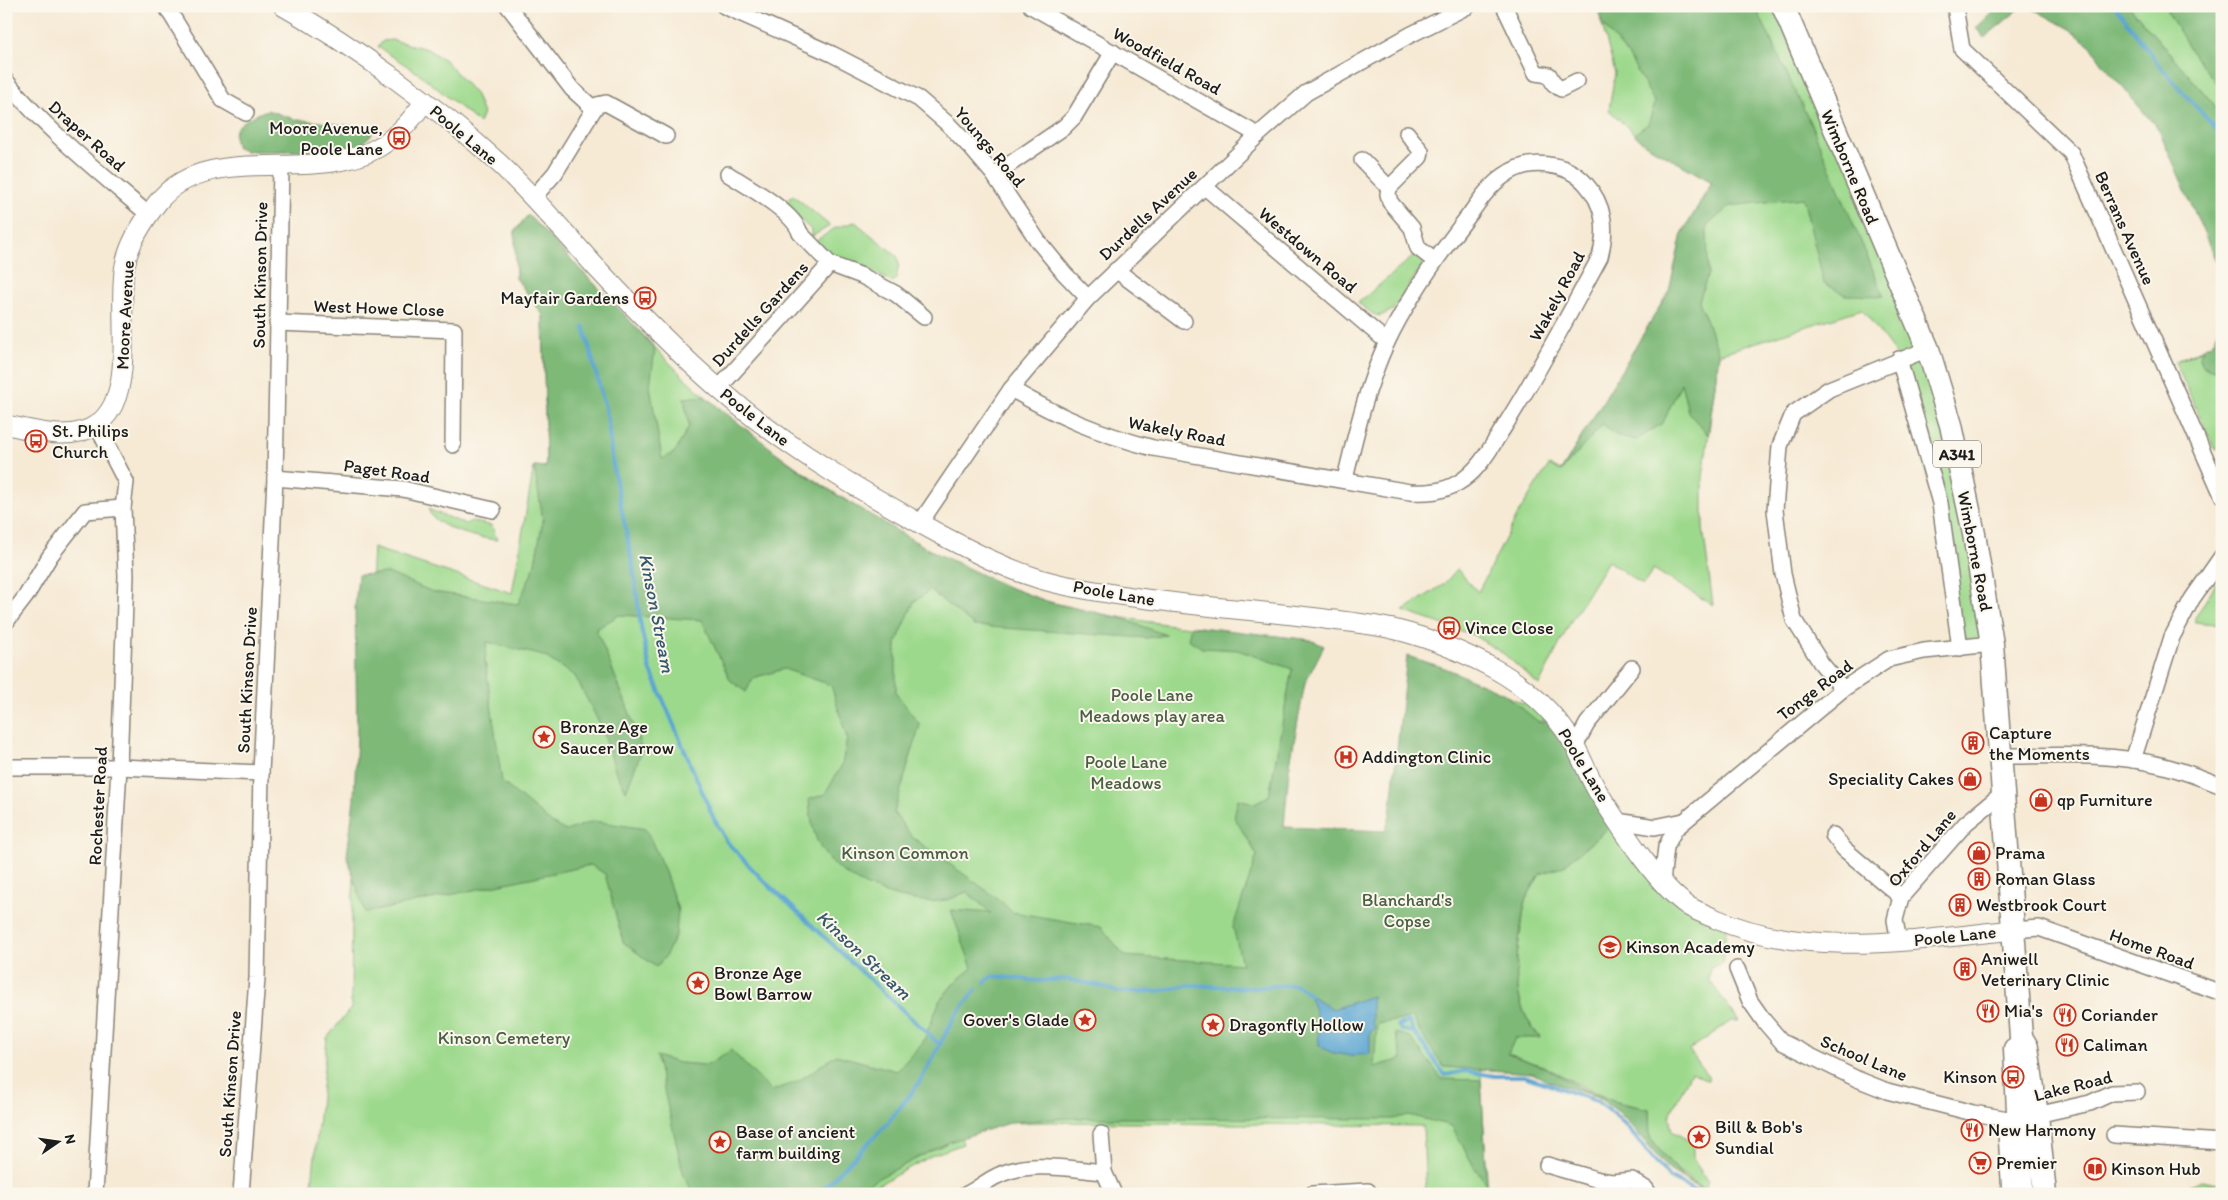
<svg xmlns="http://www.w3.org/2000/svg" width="2228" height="1200" font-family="Itim,sans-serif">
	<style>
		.green { fill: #9dd98c; stroke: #5c7a54 }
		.forest { fill: #7eb978; stroke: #4d6a4a }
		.water { fill: #59a4d1; stroke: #3a6076 }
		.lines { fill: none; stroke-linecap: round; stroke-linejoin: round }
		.stream { stroke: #59a4d1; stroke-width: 4 }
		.minor-casing { stroke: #898378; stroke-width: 18 }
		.tertiary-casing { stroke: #898378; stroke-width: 21 }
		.primary-casing { stroke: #898378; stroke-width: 25 }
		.minor { stroke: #fff; stroke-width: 15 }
		.tertiary { stroke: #fff; stroke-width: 19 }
		.primary { stroke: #fff; stroke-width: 22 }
		.labels { text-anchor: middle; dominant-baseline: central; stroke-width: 4; stroke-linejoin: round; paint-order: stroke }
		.shield { fill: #fbf7ec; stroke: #5f5e5a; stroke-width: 1 }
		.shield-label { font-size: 16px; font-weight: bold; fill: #1c1c1c }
		.street-label { font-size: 18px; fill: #1c1c1c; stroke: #fbf7ec }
		.poi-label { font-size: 18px; fill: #1c1c1c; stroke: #fbf7ec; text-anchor: start }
		.park-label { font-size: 18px; fill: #495e43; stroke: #fbf7ec }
		.water-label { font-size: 19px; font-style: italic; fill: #37596d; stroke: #fbf7ec }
	</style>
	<rect width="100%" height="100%" fill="#fbf7ec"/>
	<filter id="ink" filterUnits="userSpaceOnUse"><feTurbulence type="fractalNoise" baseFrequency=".02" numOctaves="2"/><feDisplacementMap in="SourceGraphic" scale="10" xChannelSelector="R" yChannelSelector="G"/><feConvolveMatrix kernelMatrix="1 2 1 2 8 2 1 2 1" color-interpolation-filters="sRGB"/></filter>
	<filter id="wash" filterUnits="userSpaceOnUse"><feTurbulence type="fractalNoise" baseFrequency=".0096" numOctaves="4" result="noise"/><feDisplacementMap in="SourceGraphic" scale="20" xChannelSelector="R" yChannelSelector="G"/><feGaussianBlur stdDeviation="1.12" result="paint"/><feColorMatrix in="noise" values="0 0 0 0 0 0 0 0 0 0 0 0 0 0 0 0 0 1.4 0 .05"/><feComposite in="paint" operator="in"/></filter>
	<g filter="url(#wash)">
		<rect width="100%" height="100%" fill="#f6ead5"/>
		<g class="green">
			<polygon points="1631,6 1783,6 1928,349 1992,644 1960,648 1951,576 1899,359 1862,309 1719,354 1703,477 1703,528 1713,605 1653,569 1643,585 1608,561 1571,621 1539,685 1504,654 1473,635 1403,611 1444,584 1457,569 1478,592 1519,512 1549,465 1561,471 1670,291 1682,234 1712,182 1645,144 1609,110 1615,73 1599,13"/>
			<polygon points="2129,6 2222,6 2222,114"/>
			<polygon points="392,40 427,49 445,60 476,95 483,114 479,123 421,75 378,47 383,41"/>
			<polygon points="793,195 830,226 811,237 811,230 784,204"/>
			<path d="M528,215C563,252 599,288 634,325C657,350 680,375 706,397C768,451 836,496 907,537C952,562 1000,588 1050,602C1135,625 1224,630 1311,640L1270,836L1408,844L1432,664L1553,716L1521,729L1487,965L1481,1080L1488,1194H1426L1423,1126L1045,1122L1019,1123L1016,1116L961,1138L963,1144L933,1155L861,1194H311L327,1038L351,1008L352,911L373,548L512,593L534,466L546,467L543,315L516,278L515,231Z"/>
			<polygon points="855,222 897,256 899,264 896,279 892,282 854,262 849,264 834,257 816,241 835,228"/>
			<polygon points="1416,254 1425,261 1393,310 1380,316 1373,314 1358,303"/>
			<path d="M2204,349L2199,358C2202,370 2211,370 2222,372V447L2215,450L2175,362Z"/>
			<path d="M428,509L465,524L472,521L492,526L497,540C478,538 435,529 428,509Z"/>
			<polygon points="2222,573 2222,625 2196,622 2195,618"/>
			<path d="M1617,821L1647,864L1726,928L1723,963L1710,968L1709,980L1739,1021H1731L1689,1050L1709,1078L1708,1081L1691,1072L1669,1117L1672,1131L1693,1143V1159L1708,1182L1704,1190C1689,1180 1656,1155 1650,1137C1648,1129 1649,1118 1649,1109L1612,1101L1543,1066L1508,1054L1514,1038L1540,1037C1511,1004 1514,965 1522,924C1523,916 1524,906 1527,898C1530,890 1536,882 1540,874L1562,867Z"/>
			<polygon points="2202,1180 2222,1184 2222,1194 2119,1194 2178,1190"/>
		</g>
		<g class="forest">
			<polygon points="1631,6 1755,6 1814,131 1884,296 1845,295 1824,283 1803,198 1730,206 1707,226 1708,274 1699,301 1719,354 1708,435 1688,412 1681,383 1663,423 1636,440 1615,435 1603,424 1561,471 1669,291 1682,234 1712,182 1645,144 1634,134 1648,124 1655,103 1628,55 1602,24 1599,13"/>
			<polygon points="1999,6 2023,6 1984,38 1976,28"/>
			<polygon points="2028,6 2129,6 2222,114 2222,275 2159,130 2102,63 2091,46 2071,30"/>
			<polygon points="2164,6 2222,6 2222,90 2195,57"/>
			<path d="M267,110L294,119L376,129L358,149L340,151H246L237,148C236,144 234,139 234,136C234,123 257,114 267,110Z"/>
			<path d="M528,215L635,326L655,349L650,386L662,459L675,452L689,426L684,398L704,396L796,468L840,497L928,549L1003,585L1049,602L1120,618L1166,635L1146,638L974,626L930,590L914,602L896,644V693L920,725L894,813L912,837L1001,901L1012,912L1101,927L1125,956L1242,964L1233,927L1257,855L1234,817L1238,799L1254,803L1269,796L1292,669L1238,650L1202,648L1188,639L1191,626L1311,640L1324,646L1305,683L1289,769L1284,827L1385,831L1390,815L1407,656L1445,668L1503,693L1540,723L1554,718L1617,821L1562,867L1540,874C1536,882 1530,890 1527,898C1523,907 1523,919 1521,928C1514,968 1512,1005 1540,1038H1515L1508,1054L1544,1067L1584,1089L1615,1102L1649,1109L1650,1137L1657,1147L1683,1177L1708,1194L1669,1170L1620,1113L1598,1097L1548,1081L1532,1073L1444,1067L1421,1034L1413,1018L1377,1024L1374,1067L1402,1059L1395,1033L1410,1037L1442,1079L1481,1080L1487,1184L1474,1167L1452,1126L1408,1115L1394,1119L1070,1118L1012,1122L949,1142L863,1186L856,1194H693L683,1172L656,1056L679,1063L708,1065L731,1050L771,1091L797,1082L836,1055L897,1071L923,1042L940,1000L955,982L972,968L951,910L991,913L967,892C960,894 953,899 946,900C911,907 848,885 827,857C813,840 811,820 809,799L824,795L842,765L847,738L831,685L784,669L753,678L746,692L730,680L702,620L619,615L596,629L629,711L642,750L626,791L615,770L602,728L575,676L544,656L487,642L485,660L502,782L553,824L566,831L594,821L646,829L664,869L678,910L676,934L665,957L656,967L623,942L605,874L591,865L365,913L347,856L354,799L357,734L355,607L358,575L388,573L433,592L518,604L534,568L543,520L534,466L546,467L543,315L516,278L515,231Z"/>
			<path d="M2222,324V371C2206,368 2193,366 2204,348L2178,360L2212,344Z"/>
		</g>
		<path class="water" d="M1307,992L1322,1003L1333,1009L1372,996V1023L1375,1028L1370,1032V1054C1352,1056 1333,1057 1319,1045C1318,1026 1317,1008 1307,992Z"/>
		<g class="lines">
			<g class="stream">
				<polyline points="2115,6 2159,65 2222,136"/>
				<polyline points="584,327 607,415 613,466 633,566 641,627 650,669 713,817 727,842 761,878 939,1044"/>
				<polyline points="985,982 993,976 1038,981 1064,979 1098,985 1118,992 1158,991 1191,985 1251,988 1288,985 1296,985 1310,995"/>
				<polyline points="1414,1032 1409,1022 1398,1025 1401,1030 1414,1032 1445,1075 1465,1071 1495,1076 1524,1076 1597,1101 1619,1118 1669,1177 1700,1194"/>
				<polyline points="818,1194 885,1126 910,1095 921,1080 955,1016 976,990"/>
			</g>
		</g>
	</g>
	<g filter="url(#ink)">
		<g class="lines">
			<g class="minor-casing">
				<g id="minor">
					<polyline points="166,6 223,100 246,113"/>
					<polyline points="508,6 572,89 594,109 597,105 606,103 666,136"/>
					<polyline points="724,6 832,54 919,99 949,125 971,148 994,175 1038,241 1064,273 1088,298"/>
					<polyline points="1031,6 1258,135"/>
					<polyline points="1504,6 1536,73 1549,75 1554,84 1561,89 1577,81"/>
					<polyline points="1955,7 1962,49 2071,153 2222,495"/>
					<path d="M6,81C48,132 99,172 149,215"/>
					<polyline points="1362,160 1389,188 1388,194 1390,202 1412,228 1418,248 1435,261"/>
					<path d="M728,174C747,186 794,212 800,233L830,264L862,276L896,294L924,317"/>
					<polyline points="994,175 1064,127 1074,117 1113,52"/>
					<polyline points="1205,187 1387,342"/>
					<polyline points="1389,188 1420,157 1421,151 1407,133"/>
					<polyline points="533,198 555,173 594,109"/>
					<polyline points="1116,270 1184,321"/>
					<polyline points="277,323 454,330 453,445"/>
					<polyline points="1899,359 1940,503 1960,648"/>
					<polyline points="718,389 830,264"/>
					<path d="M1011,389C1061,418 1097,433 1153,448L1410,492C1427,493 1442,492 1458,483C1479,471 1491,447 1504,427C1539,372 1569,314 1600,257C1607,229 1605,205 1585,183C1566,162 1528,158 1505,175C1490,185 1480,200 1470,214C1439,254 1409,296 1387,342C1367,385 1356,433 1345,479"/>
					<polyline points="275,478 403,489 493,510"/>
					<polyline points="920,523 1011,389 1088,298 1258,135 1306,93 1410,35 1468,6"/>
					<polyline points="6,622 26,596 50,556 85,511 123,508"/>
					<polyline points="1843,689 1821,663 1794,620 1783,574 1775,510 1780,446 1793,414 1829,389 1928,349"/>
					<polyline points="1575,746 1587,724 1632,668"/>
					<path d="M2000,756C2053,756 2108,752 2160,765C2181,770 2202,778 2222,786"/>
					<polyline points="2133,760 2172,637 2192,599 2222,556"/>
					<polyline points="6,767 119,767 261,773"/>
					<polyline points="1617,821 1655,827 1684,821"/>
					<polyline points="1833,835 1844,849 1901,897"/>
					<polyline points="1662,882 1666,847 1675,829 1843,689 1889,659 1924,651 1992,644"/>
					<polyline points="2013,930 2039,928 2222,993"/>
					<polyline points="1899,942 1895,920 1901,897 1966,823 2003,793"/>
					<polyline points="1737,969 1750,1001 1764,1021 1782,1042 1857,1079 1887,1091 1973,1113 2014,1120 2090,1103 2112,1093 2137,1092"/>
					<polyline points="2005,1119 2010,1194"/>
					<polyline points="1101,1134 1104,1172 1114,1194"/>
					<polyline points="2114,1135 2222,1142"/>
					<polyline points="1547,1165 1599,1180 1612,1182 1632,1180 1646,1189 1649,1194"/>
					<polyline points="95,1194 119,767 126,576 123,508 126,482 97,426"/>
					<polyline points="241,1194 257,978 261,773 275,478 281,167"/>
					<path d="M967,1194C978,1189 986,1181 997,1176C1028,1160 1070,1169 1104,1172"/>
					<polyline points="1312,1194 1368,1191"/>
				</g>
			</g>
			<g class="tertiary-casing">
				<g id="tertiary">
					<path d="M283,6C356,47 439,108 501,165C533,196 563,230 593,264C633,307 673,349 718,388C786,448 864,493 943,536C974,552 1004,568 1037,578C1064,587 1091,590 1119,595C1187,606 1256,610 1325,619C1348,622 1373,624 1397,630C1429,638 1463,652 1493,668C1526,686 1556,713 1575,746C1583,761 1589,777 1598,792C1620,826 1655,883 1688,906C1696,911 1707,915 1716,919C1809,959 1914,940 2013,930"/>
					<path d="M6,425C24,428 44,434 62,434C149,433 114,319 125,265C129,242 144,220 158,202C208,139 314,186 379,147C399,135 412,120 424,102"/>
				</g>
			</g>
			<g class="primary-casing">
				<g id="primary">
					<polyline points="1783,6 1928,349 1951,425 1974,534 1992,644 2021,1037 2027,1047 2037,1115 2045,1194"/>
					<polyline points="2015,1049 2022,1194"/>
				</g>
			</g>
			<use href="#minor" class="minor"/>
			<use href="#tertiary" class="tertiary"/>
			<use href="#primary" class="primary"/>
		</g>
	</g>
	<defs>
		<g id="bus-ring" transform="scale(1.125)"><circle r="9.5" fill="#fbf7ec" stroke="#c8321e" stroke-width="1.5"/><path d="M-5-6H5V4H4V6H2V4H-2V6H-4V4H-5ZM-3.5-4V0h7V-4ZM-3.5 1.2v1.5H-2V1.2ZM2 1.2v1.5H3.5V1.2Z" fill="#c8321e"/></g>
		<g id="sight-ring" transform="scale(1.125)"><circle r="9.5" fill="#fbf7ec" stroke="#c8321e" stroke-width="1.5"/><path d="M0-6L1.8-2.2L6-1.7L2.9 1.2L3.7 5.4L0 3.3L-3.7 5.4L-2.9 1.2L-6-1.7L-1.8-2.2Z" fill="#c8321e"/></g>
		<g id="building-ring" transform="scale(1.125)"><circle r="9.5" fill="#fbf7ec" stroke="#c8321e" stroke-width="1.5"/><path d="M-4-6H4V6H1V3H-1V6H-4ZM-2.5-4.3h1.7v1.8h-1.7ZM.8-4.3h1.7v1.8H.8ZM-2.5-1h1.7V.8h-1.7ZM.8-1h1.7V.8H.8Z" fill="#c8321e"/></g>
		<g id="hospital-ring" transform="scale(1.125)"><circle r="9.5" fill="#fbf7ec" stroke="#c8321e" stroke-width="1.5"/><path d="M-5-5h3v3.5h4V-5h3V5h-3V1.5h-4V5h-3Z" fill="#c8321e"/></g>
		<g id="shop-ring" transform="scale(1.125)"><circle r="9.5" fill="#fbf7ec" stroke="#c8321e" stroke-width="1.5"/><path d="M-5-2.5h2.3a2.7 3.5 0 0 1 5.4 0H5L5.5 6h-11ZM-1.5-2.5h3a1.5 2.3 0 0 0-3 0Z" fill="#c8321e"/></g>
		<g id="school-ring" transform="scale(1.125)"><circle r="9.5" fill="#fbf7ec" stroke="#c8321e" stroke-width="1.5"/><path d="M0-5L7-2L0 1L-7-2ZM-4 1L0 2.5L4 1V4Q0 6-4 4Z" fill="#c8321e"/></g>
		<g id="restaurant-ring" transform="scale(1.125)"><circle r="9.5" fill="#fbf7ec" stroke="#c8321e" stroke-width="1.5"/><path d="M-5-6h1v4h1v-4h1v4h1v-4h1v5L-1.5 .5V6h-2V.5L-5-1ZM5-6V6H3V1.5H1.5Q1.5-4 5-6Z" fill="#c8321e"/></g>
		<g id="supermarket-ring" transform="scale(1.125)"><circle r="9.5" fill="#fbf7ec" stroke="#c8321e" stroke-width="1.5"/><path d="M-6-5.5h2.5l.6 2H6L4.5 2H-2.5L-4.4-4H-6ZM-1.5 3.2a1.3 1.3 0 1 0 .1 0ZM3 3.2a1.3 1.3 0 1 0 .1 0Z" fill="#c8321e"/></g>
		<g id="library-ring" transform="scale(1.125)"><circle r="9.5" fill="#fbf7ec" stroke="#c8321e" stroke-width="1.5"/><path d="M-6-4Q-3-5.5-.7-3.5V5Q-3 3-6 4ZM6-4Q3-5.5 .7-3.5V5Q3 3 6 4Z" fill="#c8321e"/></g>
	</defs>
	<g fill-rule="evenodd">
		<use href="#bus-ring" x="399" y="138"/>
		<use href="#bus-ring" x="645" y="298"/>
		<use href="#bus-ring" x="36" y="441"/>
		<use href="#bus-ring" x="1449" y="628"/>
		<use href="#sight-ring" x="544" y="737"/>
		<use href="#building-ring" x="1973" y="743"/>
		<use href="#hospital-ring" x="1346" y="757"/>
		<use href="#shop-ring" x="1970" y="779"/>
		<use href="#shop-ring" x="2041" y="800"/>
		<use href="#shop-ring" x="1979" y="853"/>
		<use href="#building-ring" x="1979" y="879"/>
		<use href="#building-ring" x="1960" y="905"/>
		<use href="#school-ring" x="1610" y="947"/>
		<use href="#building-ring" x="1965" y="969"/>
		<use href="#sight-ring" x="698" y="983"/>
		<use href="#restaurant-ring" x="1988" y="1011"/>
		<use href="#restaurant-ring" x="2065" y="1015"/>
		<use href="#sight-ring" x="1085" y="1020"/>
		<use href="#sight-ring" x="1213" y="1025"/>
		<use href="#restaurant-ring" x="2067" y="1045"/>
		<use href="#bus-ring" x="2013" y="1077"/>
		<use href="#restaurant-ring" x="1972" y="1130"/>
		<use href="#sight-ring" x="1699" y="1137"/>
		<use href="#sight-ring" x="720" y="1142"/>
		<use href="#supermarket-ring" x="1980" y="1163"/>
		<use href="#library-ring" x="2095" y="1169"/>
	</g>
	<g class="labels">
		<rect class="shield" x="1933" y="440.5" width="48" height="27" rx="4"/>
		<g class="shield-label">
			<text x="1957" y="454">A341</text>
		</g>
		<g class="street-label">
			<text transform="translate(1167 61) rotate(29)">Woodfield Road</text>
			<text transform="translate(464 135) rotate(40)">Poole Lane</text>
			<text transform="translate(87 136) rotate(42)">Draper Road</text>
			<text transform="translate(990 147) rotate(50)">Youngs Road</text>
			<text transform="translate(1850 167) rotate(67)">Wimborne Road</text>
			<text transform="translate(1148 214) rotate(-43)">Durdells Avenue</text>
			<text transform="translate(2125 228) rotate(66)">Berrans Avenue</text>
			<text transform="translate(1308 250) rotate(40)">Westdown Road</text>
			<text transform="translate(260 275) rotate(-89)">South Kinson Drive</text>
			<text transform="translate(1557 296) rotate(-62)">Wakely Road</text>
			<text transform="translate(379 308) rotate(2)">West Howe Close</text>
			<text transform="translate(760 314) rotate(-48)">Durdells Gardens</text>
			<text transform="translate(125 315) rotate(-87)">Moore Avenue</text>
			<text transform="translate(755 417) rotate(38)">Poole Lane</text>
			<text transform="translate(1177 431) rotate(11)">Wakely Road</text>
			<text transform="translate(387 471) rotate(8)">Paget Road</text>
			<text transform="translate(1975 551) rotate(79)">Wimborne Road</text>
			<text transform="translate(1114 593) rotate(10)">Poole Lane</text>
			<text transform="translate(247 680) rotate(-87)">South Kinson Drive</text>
			<text transform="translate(1815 690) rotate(-37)">Tonge Road</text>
			<text transform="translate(1584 765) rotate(59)">Poole Lane</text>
			<text transform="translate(98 806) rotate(-87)">Rochester Road</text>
			<text transform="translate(1922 848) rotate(-50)">Oxford Lane</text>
			<text transform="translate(1955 936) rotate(-6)">Poole Lane</text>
			<text transform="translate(2152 949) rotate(20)">Home Road</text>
			<text transform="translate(1864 1058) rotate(23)">School Lane</text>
			<text transform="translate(230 1084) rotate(-86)">South Kinson Drive</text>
			<text transform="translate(2073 1086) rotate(-14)">Lake Road</text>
		</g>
		<g class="poi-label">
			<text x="383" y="128" text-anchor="end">Moore Avenue,<tspan x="383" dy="21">Poole Lane</tspan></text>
			<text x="629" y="298" text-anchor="end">Mayfair Gardens</text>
			<text x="52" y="431">St. Philips<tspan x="52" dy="21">Church</tspan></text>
			<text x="1465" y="628">Vince Close</text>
			<text x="560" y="727">Bronze Age<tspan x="560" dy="21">Saucer Barrow</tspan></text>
			<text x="1989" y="733">Capture<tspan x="1989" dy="21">the Moments</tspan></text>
			<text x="1362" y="757">Addington Clinic</text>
			<text x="1954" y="779" text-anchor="end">Speciality Cakes</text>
			<text x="2057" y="800">qp Furniture</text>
			<text x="1995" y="853">Prama</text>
			<text x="1995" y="879">Roman Glass</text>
			<text x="1976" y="905">Westbrook Court</text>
			<text x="1626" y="947">Kinson Academy</text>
			<text x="1981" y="959">Aniwell<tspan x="1981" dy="21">Veterinary Clinic</tspan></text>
			<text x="714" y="973">Bronze Age<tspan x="714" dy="21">Bowl Barrow</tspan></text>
			<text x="2004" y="1011">Mia's</text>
			<text x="2081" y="1015">Coriander</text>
			<text x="1069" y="1020" text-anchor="end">Gover's Glade</text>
			<text x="1229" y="1025">Dragonfly Hollow</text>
			<text x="2083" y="1045">Caliman</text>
			<text x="1997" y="1077" text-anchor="end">Kinson</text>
			<text x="1715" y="1127">Bill &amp; Bob's<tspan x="1715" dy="21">Sundial</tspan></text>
			<text x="1988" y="1130">New Harmony</text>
			<text x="736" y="1132">Base of ancient<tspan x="736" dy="21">farm building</tspan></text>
			<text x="1996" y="1163">Premier</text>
			<text x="2111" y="1169">Kinson Hub</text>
		</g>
		<g class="park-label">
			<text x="1152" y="695">Poole Lane<tspan x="1152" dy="21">Meadows play area</tspan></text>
			<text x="1126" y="762">Poole Lane<tspan x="1126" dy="21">Meadows</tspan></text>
			<text x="905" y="853">Kinson Common</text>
			<text x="1407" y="900">Blanchard's<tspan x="1407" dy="21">Copse</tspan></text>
			<text x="504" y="1038">Kinson Cemetery</text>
		</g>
		<g class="water-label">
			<text transform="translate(657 613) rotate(79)">Kinson Stream</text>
			<text transform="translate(864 955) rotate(43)">Kinson Stream</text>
		</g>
	</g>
	<rect width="2228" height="1200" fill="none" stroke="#fbf7ec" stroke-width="25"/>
	<g transform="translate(58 1142) rotate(77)" stroke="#fbf7ec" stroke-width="4" paint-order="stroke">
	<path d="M0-4L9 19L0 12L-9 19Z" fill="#1c1c1c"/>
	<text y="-8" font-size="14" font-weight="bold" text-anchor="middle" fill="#1c1c1c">N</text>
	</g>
</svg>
